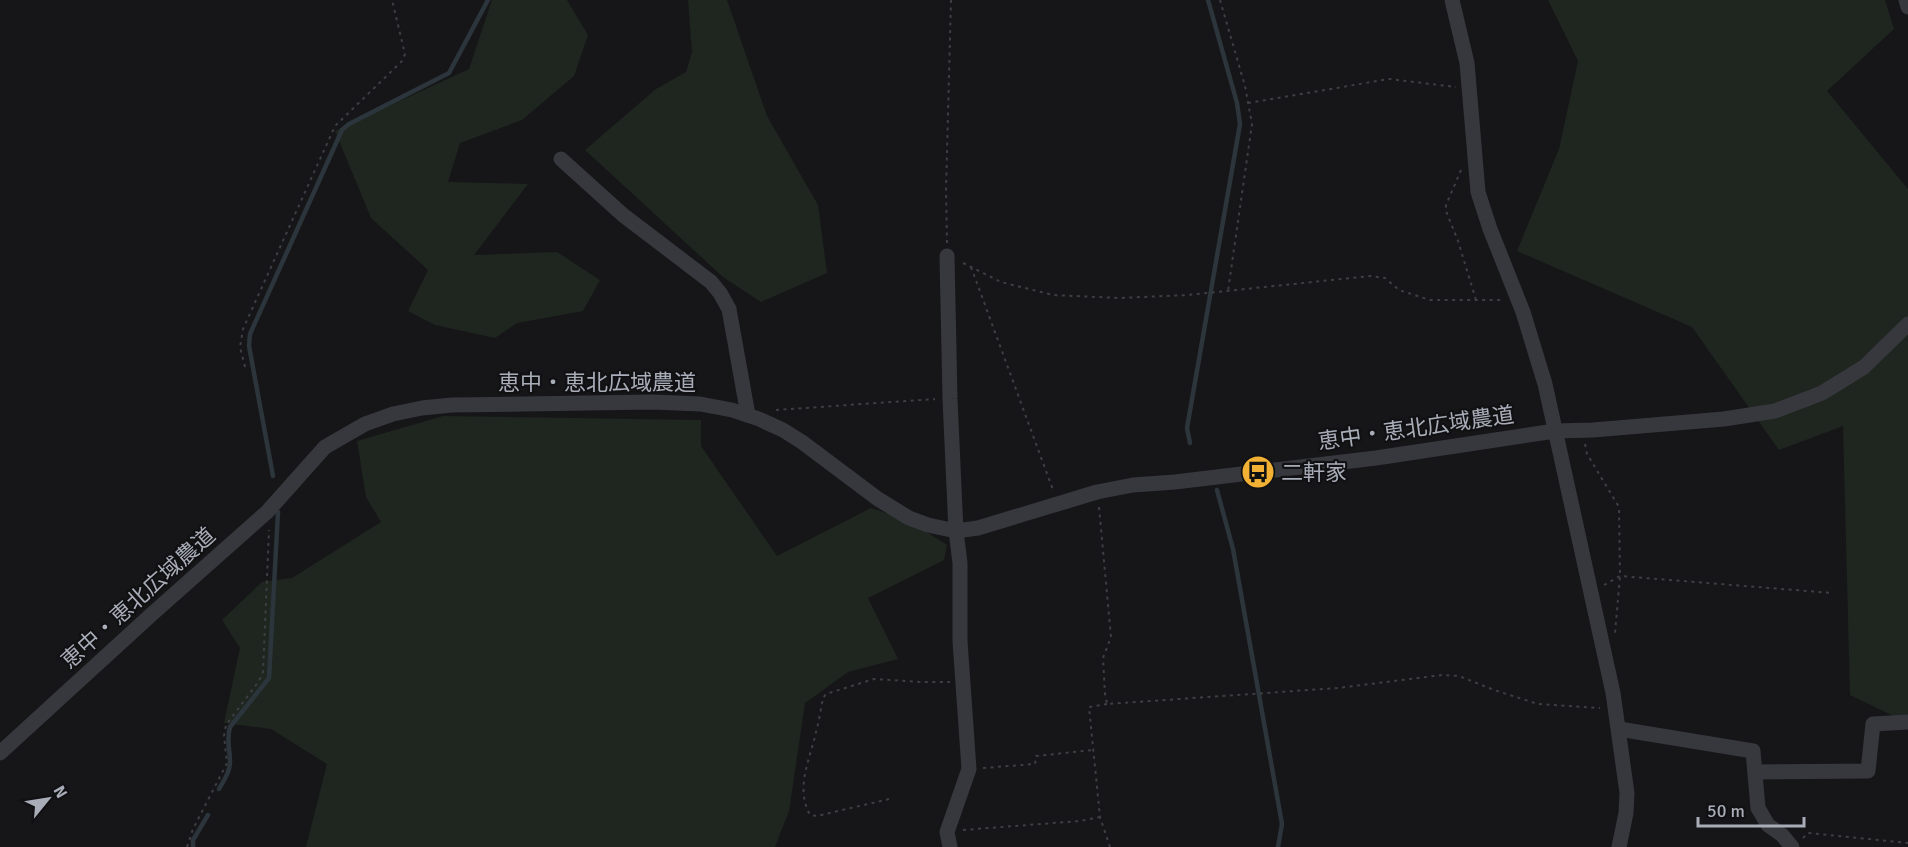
<svg xmlns="http://www.w3.org/2000/svg" width="1908" height="847" font-family="Signika,'Noto Sans JP',sans-serif">
	<style>
		.green { fill: #1e261f }
		.lines { fill: none; stroke-linecap: round; stroke-linejoin: round }
		.stream { stroke: #2c353c; stroke-width: 4.5 }
		.path { stroke: #3d3f44; stroke-width: 2; stroke-dasharray: 3 4.5; stroke-linecap: butt }
		.minor { stroke: #37383d; stroke-width: 15 }
		.labels { text-anchor: middle; dominant-baseline: central; stroke-width: 4.5; stroke-linejoin: round; paint-order: stroke }
		.street-label { font-size: 22px; fill: #a8adb8; stroke: #111113 }
		.poi-label { font-size: 22px; fill: #a8adb8; stroke: #111113; text-anchor: start }
	</style>
	<rect width="100%" height="100%" fill="#161618"/>
	<g class="green">
		<polygon points="492,0 567,0 588,35 574,76 522,120 460,143 448,182 528,184 474,255 557,252 600,280 583,311 517,323 495,338 435,325 408,311 428,270 371,218 335,131 469,69"/>
		<polygon points="688,0 727,0 767,116 818,205 827,273 761,302 723,277 585,150 656,89 686,72 692,52"/>
		<polygon points="1548,0 1885,0 1894,29 1827,91 1908,189 1908,723 1850,695 1843,426 1779,450 1692,327 1517,251 1559,149 1578,61"/>
		<path d="M443,416L701,420V446L777,556L871,508C899,516 923,529 947,545L944,560L868,598L898,659L848,672L805,703L789,811L775,847H306L327,764L271,729L224,723L240,648L222,620L262,582L292,578L381,522L366,497L357,441Z"/>
	</g>
	<g class="lines">
		<g class="stream">
			<polyline points="1190,443 1187,428 1240,124 1237,103 1208,0"/>
			<polyline points="273,476 249,346 250,334 342,130 349,124 449,73 488,0"/>
			<polyline points="1217,490 1233,549 1282,824 1278,847"/>
			<path d="M219,789C224,780 230,772 230,762C230,749 226,740 230,727L269,678L278,512"/>
			<polyline points="193,847 193,840 208,815"/>
		</g>
		<g class="path">
			<polyline points="1220,0 1245,86 1252,124 1228,291"/>
			<polyline points="1248,103 1389,79 1456,87"/>
			<polyline points="1461,170 1446,205 1446,211 1458,241 1476,300"/>
			<polyline points="947,243 946,190 951,0"/>
			<polyline points="963,263 1001,282 1053,295 1119,298 1188,295 1370,276 1385,278 1399,290 1430,300 1502,300"/>
			<polyline points="971,267 1053,490"/>
			<polyline points="245,367 240,347 243,329 335,126 402,61 405,54 392,0"/>
			<polyline points="776,410 935,399"/>
			<polyline points="1585,444 1587,454 1619,507 1620,576 1615,633"/>
			<polyline points="1099,507 1111,637 1103,658 1105,694 1107,704 1338,688 1442,675 1459,676 1494,690 1538,704 1600,708"/>
			<polyline points="1604,585 1620,576 1832,593"/>
			<polyline points="1107,704 1089,707 1100,817 1110,847"/>
			<polyline points="983,768 1035,764 1036,756 1093,750"/>
			<path d="M889,799L817,816L810,815C795,787 810,760 816,732C819,721 821,709 823,698L826,694L874,679L920,682H950"/>
			<polyline points="963,830 1080,821 1100,817"/>
			<polyline points="1803,838 1808,833 1908,843"/>
			<polyline points="187,847 193,829 227,763 224,736 226,725 259,681 263,672 269,530"/>
		</g>
		<g class="minor">
			<polyline points="1452,0 1467,63 1478,192 1490,229 1523,312 1545,384 1613,693 1627,793 1626,813 1619,847"/>
			<polyline points="1906,0 1908,7"/>
			<polyline points="561,159 623,215 711,282 720,293 729,309 748,415"/>
			<polyline points="947,256 950,399 956,531 960,563 960,641 969,769 947,832 950,847"/>
			<polyline points="1619,729 1753,751 1758,808 1768,825 1782,835 1792,847"/>
			<polyline points="0,753 152,614 267,512 325,447 365,424 393,414 422,408 452,405 653,402 700,404 732,410 759,419 783,430 802,442 878,499 909,518 928,525 956,531 978,528 1097,492 1133,485 1175,482 1376,458 1555,431 1593,430 1724,419 1775,411 1822,393 1864,367 1908,324"/>
			<polyline points="1755,772 1868,771 1873,724 1908,722"/>
		</g>
	</g>
	<defs>
		<g id="bus-disc" transform="scale(1.725)"><circle r="9.5" fill="#f2b134" stroke="#111113"/><path d="M-5-6H5V4H4V6H2V4H-2V6H-4V4H-5ZM-3.5-4V0h7V-4ZM-3.5 1.2v1.5H-2V1.2ZM2 1.2v1.5H3.5V1.2Z" fill="#111"/></g>
	</defs>
	<g fill-rule="evenodd">
		<use href="#bus-disc" x="1258" y="472"/>
	</g>
	<g class="labels">
		<g class="street-label">
			<text x="597" y="382">恵中・恵北広域農道</text>
			<text transform="translate(1416 428) rotate(-8)">恵中・恵北広域農道</text>
			<text transform="translate(138 598) rotate(-42)">恵中・恵北広域農道</text>
		</g>
		<g class="poi-label">
			<text x="1281" y="472">二軒家</text>
		</g>
	</g>
	<g transform="translate(48 799) rotate(60)" stroke="#111113" stroke-width="4.5" paint-order="stroke">
	<path d="M0-4.5L10 22L0 15L-10 22Z" fill="#a8adb8"/>
	<text y="-9" font-size="16" font-weight="bold" text-anchor="middle" fill="#a8adb8">N</text>
	</g>
	<path d="M1698 817v9h106v-9" fill="none" stroke="#a8adb8" stroke-width="3"/>
	<text x="1707" y="817" font-size="18" fill="#a8adb8" stroke="#111113" stroke-width="4.5" paint-order="stroke">50 m</text>
</svg>
